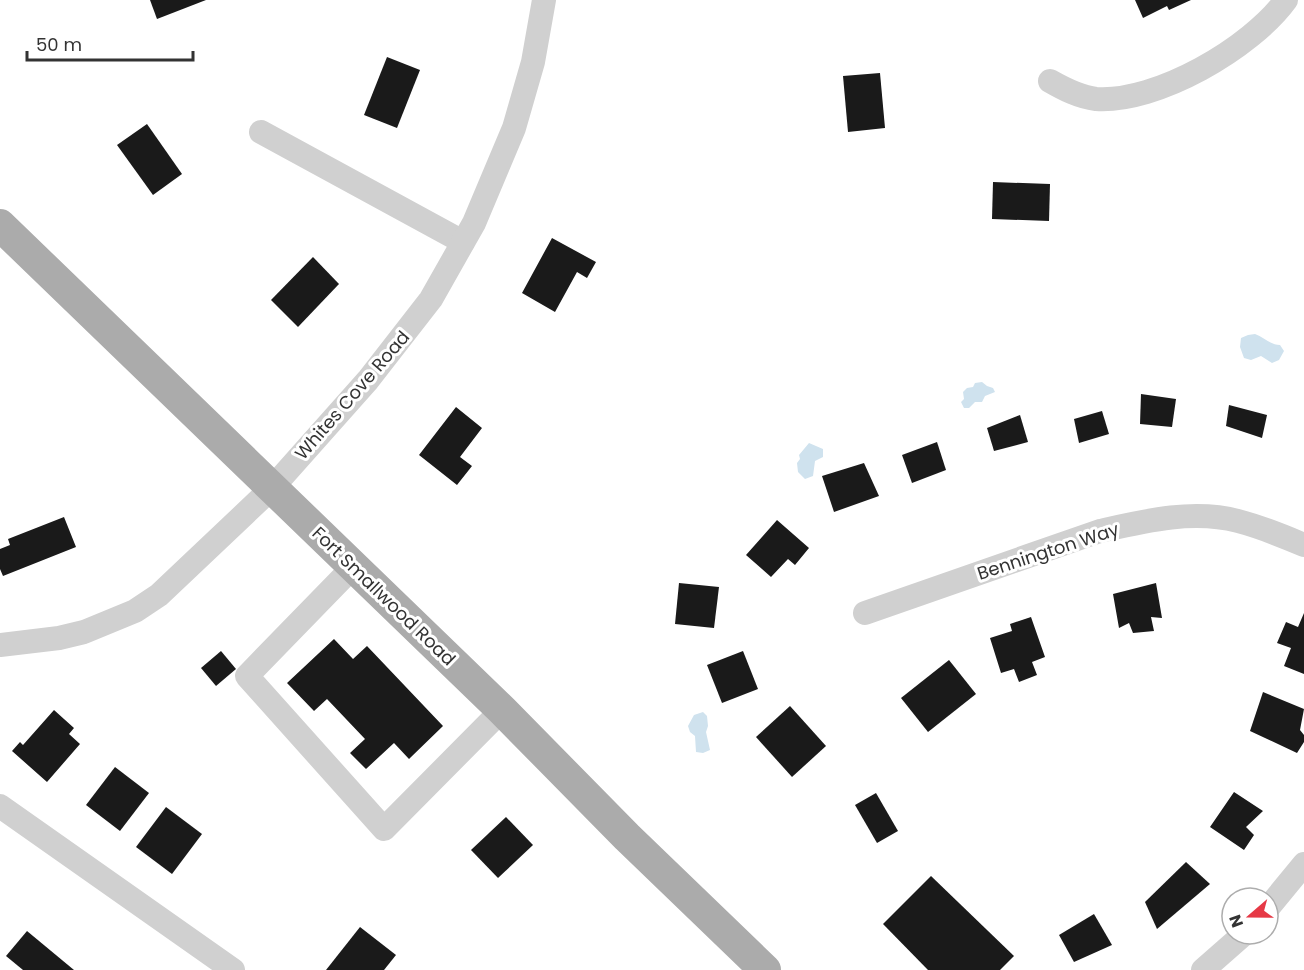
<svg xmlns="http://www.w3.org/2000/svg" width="1304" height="970" font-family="Poppins,sans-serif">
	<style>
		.water { fill: #cfe2ee }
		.building { fill: #1a1a1a }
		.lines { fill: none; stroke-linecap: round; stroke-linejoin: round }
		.minor { stroke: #d0d0d0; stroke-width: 24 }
		.major { stroke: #ababab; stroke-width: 32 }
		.labels { text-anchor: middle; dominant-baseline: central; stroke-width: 6; stroke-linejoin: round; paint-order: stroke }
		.street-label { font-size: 18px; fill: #333; stroke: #fff }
	</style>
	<rect width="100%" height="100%" fill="#fff"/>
	<g class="water">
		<path d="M1255,334C1264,337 1270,345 1280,345L1284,351L1279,360L1272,363L1261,356L1251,360L1244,358L1240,347L1241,338L1248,335Z"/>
		<polygon points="982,382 987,386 993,388 995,392 985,396 982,402 975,402 969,408 964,408 961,402 964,399 963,392 967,388 973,387 975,383"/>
		<polygon points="809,443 823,449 823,457 815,461 813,476 805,479 798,472 797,463 800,459 799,455"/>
		<polygon points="703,712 707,716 708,726 706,732 710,750 703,753 696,752 695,736 690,732 688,726 694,715"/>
	</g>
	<g class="building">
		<polygon points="150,0 206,0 157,19"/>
		<polygon points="1135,0 1191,0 1169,10 1167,6 1143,18"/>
		<polygon points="387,57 420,70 397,128 364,115"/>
		<polygon points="880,73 885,128 848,132 843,76"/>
		<polygon points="147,124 182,174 153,195 117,145"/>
		<polygon points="993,182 1050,184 1049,221 992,219"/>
		<polygon points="552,238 596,262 587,278 577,272 555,312 522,293"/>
		<polygon points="313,257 339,284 298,327 271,300"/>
		<polygon points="1141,394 1176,399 1172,427 1140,424"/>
		<polygon points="1229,405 1267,415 1262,438 1226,426"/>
		<polygon points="456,407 482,428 460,457 472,466 457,485 419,455"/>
		<polygon points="1102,411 1109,434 1079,443 1074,419"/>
		<polygon points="1020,415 1028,442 994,451 987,428"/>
		<polygon points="937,442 946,470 912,483 902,455"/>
		<polygon points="864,463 879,496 834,512 822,476"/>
		<polygon points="64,517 76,547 3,576 0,569 0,549 10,545 8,539"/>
		<polygon points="777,520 809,548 795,565 788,559 771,577 746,555"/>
		<polygon points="679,583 719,587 714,628 675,624"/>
		<polygon points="1156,583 1162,618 1151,617 1154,631 1133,633 1129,623 1119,628 1113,594"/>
		<polygon points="1304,613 1304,674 1284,666 1291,648 1277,643 1286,622 1298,627"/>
		<polygon points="1031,617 1045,657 1032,662 1037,675 1019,682 1014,669 1001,673 990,638 1012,631 1010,624"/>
		<polygon points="334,639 353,659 367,646 443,726 409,759 394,743 366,769 350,753 365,739 327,699 314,711 287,683"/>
		<polygon points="221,651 236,669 216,686 201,668"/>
		<polygon points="743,651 758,689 722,703 707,665"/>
		<polygon points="949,660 976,694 928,732 901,698"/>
		<polygon points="1263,692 1304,709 1300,730 1304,735 1304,742 1297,753 1250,731"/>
		<polygon points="790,706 826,746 792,777 756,737"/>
		<polygon points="54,710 74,728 69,734 80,744 47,782 12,751 20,742 23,745"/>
		<polygon points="115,767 149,793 120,831 86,805"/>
		<polygon points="1234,792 1263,811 1246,827 1254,835 1244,850 1210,827"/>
		<polygon points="876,793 898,831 877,843 855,805"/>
		<polygon points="166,807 202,834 172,874 136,847"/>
		<polygon points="506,817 533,845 498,878 471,850"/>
		<polygon points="1186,862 1210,884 1157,929 1145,902"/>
		<polygon points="931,876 1014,956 1000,970 928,970 883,924"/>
		<polygon points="1094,914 1112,945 1074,962 1059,935"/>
		<polygon points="360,927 396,955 384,970 326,970"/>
		<polygon points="27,931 74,970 23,970 6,956"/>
	</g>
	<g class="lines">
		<g class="minor">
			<path d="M1050,81C1064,89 1079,97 1096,99C1157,103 1251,48 1286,0"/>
			<polyline points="261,132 463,242"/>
			<polyline points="353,567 247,676 384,829 502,710"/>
			<path d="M865,613L1100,531C1144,521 1193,509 1238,521C1261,527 1283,536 1304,545"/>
			<polyline points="0,645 59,638 84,632 135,611 159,595 272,488 368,380 431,299 474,223 514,128 533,62 544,0"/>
			<polyline points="0,806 233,970"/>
			<polyline points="1268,908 1304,864"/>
			<polyline points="1203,970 1244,934"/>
		</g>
		<polyline class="major" points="0,225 502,710 627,837 765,970"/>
	</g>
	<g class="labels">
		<g class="street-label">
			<text transform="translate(352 395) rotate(-49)">Whites Cove Road</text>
			<text transform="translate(1048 551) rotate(-18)">Bennington Way</text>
			<text transform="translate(384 596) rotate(44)">Fort Smallwood Road</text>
		</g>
	</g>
	<g transform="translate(1250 916) rotate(250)"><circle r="28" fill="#ffffff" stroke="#adadad" stroke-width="1.5"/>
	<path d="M0-4.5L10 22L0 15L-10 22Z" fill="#e63946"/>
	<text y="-9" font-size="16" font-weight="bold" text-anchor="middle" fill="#333333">N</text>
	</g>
	<path d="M27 51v9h166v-9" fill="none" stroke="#333333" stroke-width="3"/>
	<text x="36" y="51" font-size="18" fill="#333333" stroke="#ffffff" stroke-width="4.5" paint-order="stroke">50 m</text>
</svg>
